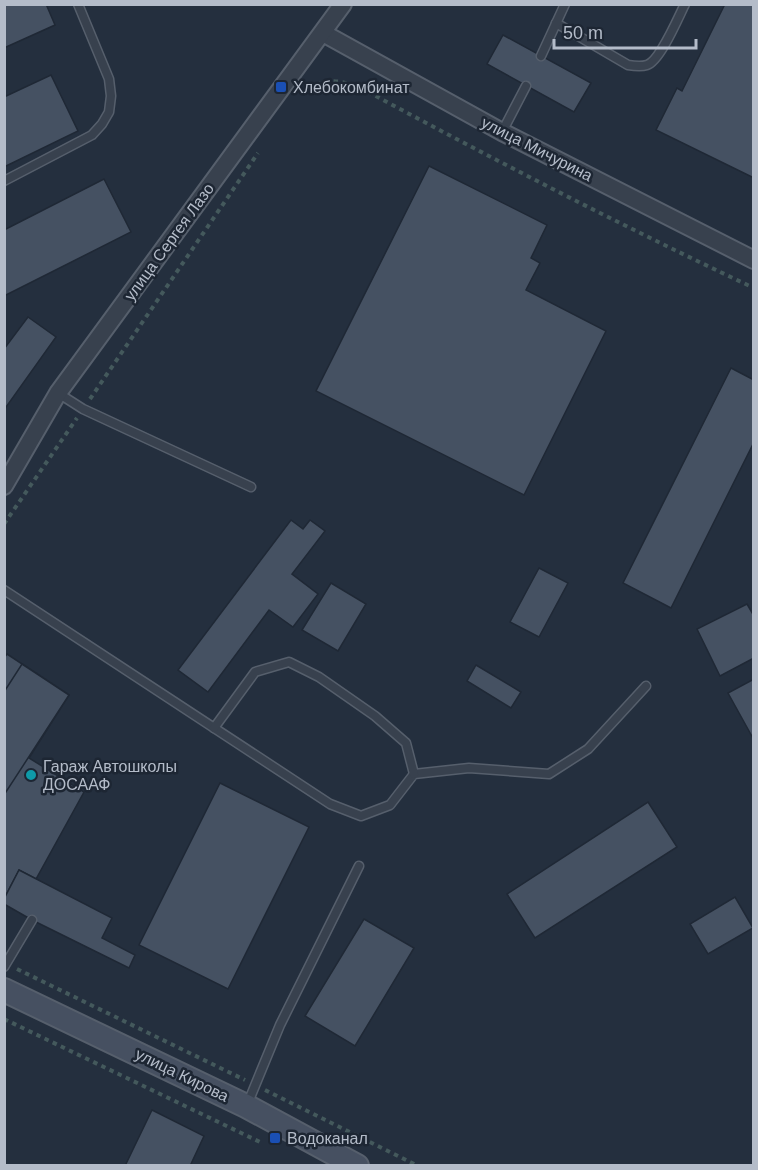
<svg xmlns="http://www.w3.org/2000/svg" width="758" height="1170" font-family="Arial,sans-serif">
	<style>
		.building { fill: #455162; stroke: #1f2835; stroke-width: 1.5 }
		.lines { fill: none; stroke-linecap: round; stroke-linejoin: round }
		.service-casing { stroke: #565f6c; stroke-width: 11 }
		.minor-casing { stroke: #565f6c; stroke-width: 20 }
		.secondary-casing { stroke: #565f6c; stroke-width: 26 }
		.path { stroke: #44595c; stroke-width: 4; stroke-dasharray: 4.5 4.5; stroke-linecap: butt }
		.service { stroke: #38414e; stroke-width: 8 }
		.minor { stroke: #38414e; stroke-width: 16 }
		.secondary { stroke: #465061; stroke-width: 22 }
		.transit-dot { fill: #1a4fb4; stroke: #1d2633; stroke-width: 2 }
		.culture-dot { fill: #0f9aa8; stroke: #1d2633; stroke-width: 2 }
		.labels { text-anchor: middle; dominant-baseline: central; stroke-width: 5; stroke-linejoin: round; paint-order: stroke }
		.poi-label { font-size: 16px; fill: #b4bcc9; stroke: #1d2633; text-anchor: start }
		.street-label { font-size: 16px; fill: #b4bcc9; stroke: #1d2633 }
	</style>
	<rect width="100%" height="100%" fill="#242f3e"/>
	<g class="building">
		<polygon points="4,4 46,4 55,25 4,48"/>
		<polygon points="725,4 754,4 754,178 656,130 677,88 682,91"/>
		<polygon points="503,35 591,83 574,112 487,64"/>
		<polygon points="51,75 78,131 4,167 4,97"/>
		<polygon points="429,166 547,225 531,258 540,263 526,290 606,331 524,495 316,391"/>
		<polygon points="104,179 131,232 4,296 4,230"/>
		<polygon points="28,317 56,337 4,410 4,349"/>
		<polygon points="731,368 754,380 754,442 671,608 623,583"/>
		<polygon points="291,520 303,529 310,520 325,531 292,574 318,594 293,627 269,610 208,692 178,670"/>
		<polygon points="539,568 568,583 539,637 510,622"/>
		<polygon points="331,583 366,604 338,651 302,630"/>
		<polygon points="747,604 754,616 754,658 720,676 697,629"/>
		<polygon points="7,654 69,695 29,758 84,792 36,879 19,870 4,899 4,658"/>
		<polygon points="22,664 69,695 4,795 4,692"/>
		<polygon points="476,665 521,692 511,708 467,681"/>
		<polygon points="754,679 754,740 728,693"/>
		<polygon points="220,783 309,827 228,989 139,945"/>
		<polygon points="648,802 677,847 535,938 507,894"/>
		<polygon points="19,870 112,918 102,938 135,955 129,968 32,920 4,904 4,899"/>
		<polygon points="735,897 753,928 708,954 690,924"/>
		<polygon points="364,919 414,948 355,1046 305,1016"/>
		<polygon points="152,1110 204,1136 190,1166 125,1166"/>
	</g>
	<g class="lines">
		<g class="service-casing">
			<g id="service">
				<path d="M556,23L628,65C634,66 641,67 647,65C660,61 678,18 685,4"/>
				<polyline points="541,56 565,4"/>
				<polyline points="502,132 526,86"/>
				<polyline points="4,181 92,135 102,124 109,112 111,96 109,79 78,4"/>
				<polyline points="58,393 83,409 251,487"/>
				<polyline points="4,590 330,804 361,816 390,805 414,774 469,768 549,774 588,749 646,686"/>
				<polyline points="214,728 255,672 289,662 319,677 375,716 406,743 414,774"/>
				<polyline points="4,967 32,920"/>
				<polyline points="247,1105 280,1025 359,866"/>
			</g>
		</g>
		<g class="minor-casing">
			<g id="minor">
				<polyline points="323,33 502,132 754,260"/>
				<polyline points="4,486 58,393 343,4"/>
			</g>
		</g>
		<g class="secondary-casing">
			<polyline id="secondary" points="4,990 246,1106 357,1166"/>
		</g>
		<g class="path">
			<path d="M300,93C326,79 331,78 359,87C489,157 620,225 754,288"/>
			<polyline points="90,399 258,153"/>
			<polyline points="4,524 77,418"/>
			<polyline points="17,969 245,1080"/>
			<polyline points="4,1019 260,1142"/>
			<polyline points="265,1090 418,1166"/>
		</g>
		<use href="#service" class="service"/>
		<use href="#minor" class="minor"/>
		<use href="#secondary" class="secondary"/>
	</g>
	<g class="transit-dot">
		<rect x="275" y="81" width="12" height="12" rx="3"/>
		<rect x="269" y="1132" width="12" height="12" rx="3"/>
	</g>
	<circle class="culture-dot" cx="31" cy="775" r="6"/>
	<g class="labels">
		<g class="poi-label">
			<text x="293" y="87">Хлебокомбинат</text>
			<text x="43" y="766">Гараж Автошколы<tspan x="43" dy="18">ДОСААФ</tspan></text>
			<text x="287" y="1138">Водоканал</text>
		</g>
		<g class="street-label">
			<text transform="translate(537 149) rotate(27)">улица Мичурина</text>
			<text transform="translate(169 242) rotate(-54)">улица Сергея Лазо</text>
			<text transform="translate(182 1075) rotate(26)">улица Кирова</text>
		</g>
	</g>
	<rect width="758" height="1170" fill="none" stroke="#b4bcc9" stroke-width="12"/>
	<path d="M554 39v9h142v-9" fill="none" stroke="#b4bcc9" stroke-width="3"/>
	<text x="563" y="39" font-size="18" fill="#b4bcc9" stroke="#1d2633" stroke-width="4.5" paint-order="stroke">50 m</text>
</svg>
